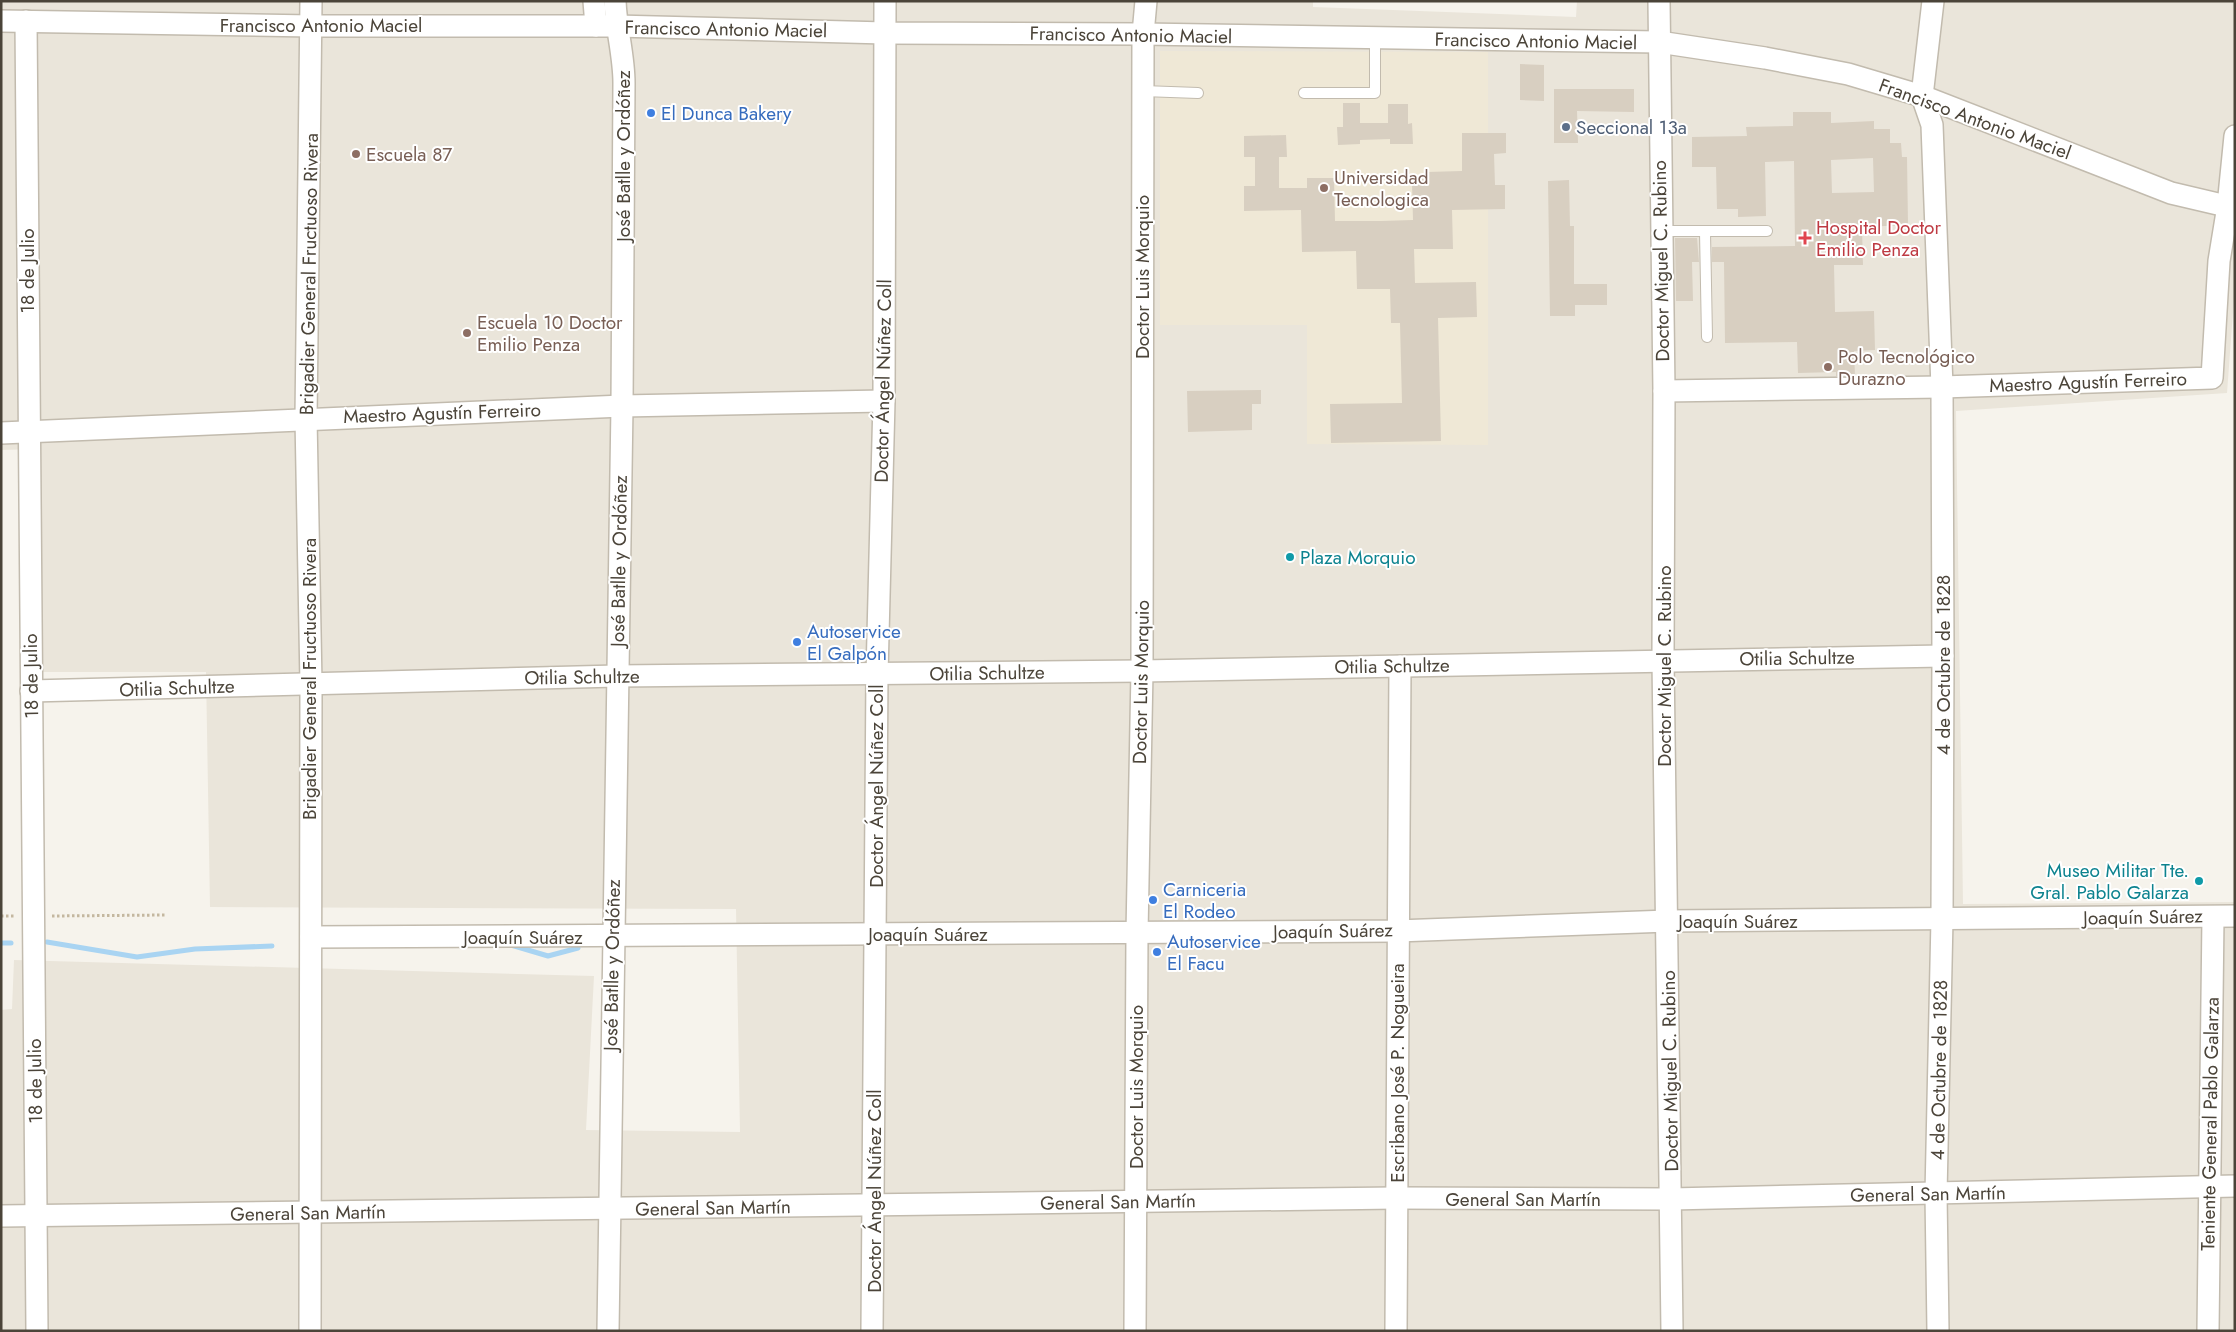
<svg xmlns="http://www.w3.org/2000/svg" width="2236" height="1332" font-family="Jost,sans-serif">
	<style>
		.residential { fill: #eae5da }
		.education { fill: #efe8d6 }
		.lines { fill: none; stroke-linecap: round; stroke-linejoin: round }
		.stream { stroke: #a9d4f2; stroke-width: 5 }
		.building { fill: #d8cfc1; fill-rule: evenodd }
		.lane-casing { stroke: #c2bbae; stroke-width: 12 }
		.street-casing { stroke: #c2bbae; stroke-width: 24 }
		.path { stroke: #c4b79f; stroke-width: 3; stroke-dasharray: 2.5 2.5; stroke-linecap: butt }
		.lane { stroke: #fff; stroke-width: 10 }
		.street { stroke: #fff; stroke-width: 21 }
		.shop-dot { fill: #3f7fe0; stroke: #fff; stroke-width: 2 }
		.service-dot { fill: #5c6f8a; stroke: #fff; stroke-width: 2 }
		.education-dot { fill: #8d6e63; stroke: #fff; stroke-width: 2 }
		.health-dot { fill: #e0444e; stroke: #fff; stroke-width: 2 }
		.culture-dot { fill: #0f9aa8; stroke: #fff; stroke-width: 2 }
		.labels { text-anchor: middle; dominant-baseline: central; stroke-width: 4; stroke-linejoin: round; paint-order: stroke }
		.street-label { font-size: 19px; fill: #4b4439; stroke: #fff }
		.shop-label { font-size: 19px; fill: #366cbe; stroke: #fff; text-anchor: start }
		.service-label { font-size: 19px; fill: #4e5e75; stroke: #fff; text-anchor: start }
		.education-label { font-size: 19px; fill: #785e54; stroke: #fff; text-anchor: start }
		.health-label { font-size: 19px; fill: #be3a42; stroke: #fff; text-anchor: start }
		.culture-label { font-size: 19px; fill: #0d838f; stroke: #fff; text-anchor: start }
	</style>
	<rect width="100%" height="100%" fill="#f6f3ec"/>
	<polygon class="residential" points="1,1 1313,1 1313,7 1576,17 1577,1 2235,1 2235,285 2227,393 1956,411 1963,904 2235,902 2235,1331 1,1331 1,1010 12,1009 14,960 594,976 586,1130 740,1132 736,909 210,907 206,672 43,672 38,449 1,450"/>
	<polygon class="education" points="1160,51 1488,52 1488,445 1307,444 1307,325 1160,325"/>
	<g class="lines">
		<g class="stream">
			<polyline points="47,942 137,957 195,949 272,946"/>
			<polyline points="1,943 11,943"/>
			<polyline points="511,945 548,956 578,948"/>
		</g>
	</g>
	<g class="building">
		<polygon points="1520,64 1544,65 1544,101 1520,100"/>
		<polygon points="1554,89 1634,89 1634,112 1577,111 1578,143 1554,143"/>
		<polygon points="1343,103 1360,103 1360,123 1388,123 1388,104 1408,104 1408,124 1412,123 1413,144 1390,144 1390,139 1360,140 1360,144 1338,145 1337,127 1343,127"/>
		<path d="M1793,112H1831V123L1874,121V129H1890V143H1901L1902,157H1907L1908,225L1862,227L1863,265H1834L1835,312L1874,311L1875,350L1854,351L1855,376H1836V372L1798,373L1797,342L1725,343L1724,262H1712V247L1795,246L1794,161L1765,162L1766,216L1738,217V209H1717L1716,167H1692V137L1747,136L1746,127L1793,126ZM1873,158L1874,192L1832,193L1831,160Z"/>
		<polygon points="1462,133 1506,133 1506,153 1494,154 1495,185 1505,185 1505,209 1452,210 1453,249 1414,249 1415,283 1476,282 1477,317 1438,318 1441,441 1331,443 1330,404 1402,403 1400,323 1391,323 1390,289 1357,289 1356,251 1302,252 1301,210 1244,211 1244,186 1255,186 1255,157 1244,157 1244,136 1286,135 1287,157 1279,157 1279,188 1307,188 1307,178 1334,178 1335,221 1381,221 1413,220 1412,183 1416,183 1416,177 1427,177 1427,172 1462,171"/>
		<polygon points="1569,180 1570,226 1574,226 1574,284 1607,284 1607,305 1575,305 1575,316 1550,316 1548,181"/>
		<polygon points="1675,238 1697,238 1699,262 1692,262 1693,301 1676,301"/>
		<polygon points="1261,390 1261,404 1252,404 1252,430 1188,432 1187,391"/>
	</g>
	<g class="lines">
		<g class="lane-casing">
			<g id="lane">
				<polyline points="1143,91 1198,93"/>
				<polyline points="1304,93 1375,93 1375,39"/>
				<polyline points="1660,231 1767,231"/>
				<polyline points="1705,232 1707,337"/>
			</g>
		</g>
		<g class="street-casing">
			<g id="street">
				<polyline points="594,1 596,26"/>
				<polyline points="1659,1 1664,391 1663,660 1672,1331"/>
				<polyline points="1933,1 1922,96 1932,125 1942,387 1943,656 1942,919 1936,1194 1938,1331"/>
				<polyline points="1,21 312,26 616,26 885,33 1143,34 1659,42 1765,58 1848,74 1922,96 2171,193 2235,208"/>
				<polyline points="26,21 37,1331"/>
				<polyline points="1664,391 1942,387 2212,378 2219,261 2228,206 2235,136"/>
				<polyline points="1,433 622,406 884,401"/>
				<polyline points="31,691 617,676 1142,671 1943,656"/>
				<polyline points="311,937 1397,931 1668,921 2235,916"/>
				<polyline points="1,1216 1396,1198 1671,1199 2235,1186"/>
				<polyline points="310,1331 311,684 306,418 311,1"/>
				<path d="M608,1331L622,406L624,83C624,55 616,29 615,1"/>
				<polyline points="872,1331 877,674 884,401 885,1"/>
				<polyline points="1135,1331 1137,933 1142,671 1143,34 1146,1"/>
				<polyline points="1396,1331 1400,666"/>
				<polyline points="2208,1331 2213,917"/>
			</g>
		</g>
		<g class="path">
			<polyline points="1,916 16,916"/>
			<polyline points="52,916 166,915"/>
		</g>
		<use href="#lane" class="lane"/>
		<use href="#street" class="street"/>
	</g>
	<g class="shop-dot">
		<circle cx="651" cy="113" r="5"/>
		<circle cx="797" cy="642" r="5"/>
		<circle cx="1153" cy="900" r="5"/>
		<circle cx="1157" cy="952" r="5"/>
	</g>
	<circle class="service-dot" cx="1566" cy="127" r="5"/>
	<g class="education-dot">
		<circle cx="356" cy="154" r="5"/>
		<circle cx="1324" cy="188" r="5"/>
		<circle cx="467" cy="333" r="5"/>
		<circle cx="1828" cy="367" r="5"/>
	</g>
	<path class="health-dot" d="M1802.5 230.5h5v5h5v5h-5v5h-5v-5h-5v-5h5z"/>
	<g class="culture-dot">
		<circle cx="1290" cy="557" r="5"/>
		<circle cx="2199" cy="881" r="5"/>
	</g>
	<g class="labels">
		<g class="street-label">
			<text x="321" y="25">Francisco Antonio Maciel</text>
			<text transform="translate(726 29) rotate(1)">Francisco Antonio Maciel</text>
			<text transform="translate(1131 35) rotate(1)">Francisco Antonio Maciel</text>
			<text transform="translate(1536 41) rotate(1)">Francisco Antonio Maciel</text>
			<text transform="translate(1975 119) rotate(20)">Francisco Antonio Maciel</text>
			<text transform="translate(623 156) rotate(-90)">José Batlle y Ordóñez</text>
			<text transform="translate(1661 261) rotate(-91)">Doctor Miguel C. Rubino</text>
			<text transform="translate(27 271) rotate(-90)">18 de Julio</text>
			<text transform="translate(309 274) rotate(-89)">Brigadier General Fructuoso Rivera</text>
			<text transform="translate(1142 277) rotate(-90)">Doctor Luis Morquio</text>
			<text transform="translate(883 381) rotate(-89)">Doctor Ángel Núñez Coll</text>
			<text transform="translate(2088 382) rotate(-2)">Maestro Agustín Ferreiro</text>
			<text transform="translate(442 413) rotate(-2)">Maestro Agustín Ferreiro</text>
			<text transform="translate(619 561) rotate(-89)">José Batlle y Ordóñez</text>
			<text transform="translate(1797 658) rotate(-1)">Otilia Schultze</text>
			<text transform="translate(1943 665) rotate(-90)">4 de Octubre de 1828</text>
			<text transform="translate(1392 666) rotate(-1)">Otilia Schultze</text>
			<text transform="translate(1664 666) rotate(-90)">Doctor Miguel C. Rubino</text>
			<text transform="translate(987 673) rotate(-1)">Otilia Schultze</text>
			<text transform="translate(31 676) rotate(-91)">18 de Julio</text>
			<text transform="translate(582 677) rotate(-1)">Otilia Schultze</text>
			<text transform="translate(309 679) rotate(-90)">Brigadier General Fructuoso Rivera</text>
			<text transform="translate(1141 682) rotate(-89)">Doctor Luis Morquio</text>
			<text transform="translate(177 688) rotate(-2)">Otilia Schultze</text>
			<text transform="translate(876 786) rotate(-90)">Doctor Ángel Núñez Coll</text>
			<text transform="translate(2143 917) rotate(-1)">Joaquín Suárez</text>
			<text x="1738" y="921">Joaquín Suárez</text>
			<text transform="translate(1333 931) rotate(-1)">Joaquín Suárez</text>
			<text x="928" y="934">Joaquín Suárez</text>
			<text x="523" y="937">Joaquín Suárez</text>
			<text transform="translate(612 965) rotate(-89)">José Batlle y Ordóñez</text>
			<text transform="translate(1939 1070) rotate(-89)">4 de Octubre de 1828</text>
			<text transform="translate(1670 1071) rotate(-91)">Doctor Miguel C. Rubino</text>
			<text transform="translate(1397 1073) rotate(-90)">Escribano José P. Nogueira</text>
			<text transform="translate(35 1081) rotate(-91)">18 de Julio</text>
			<text transform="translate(1136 1087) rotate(-90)">Doctor Luis Morquio</text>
			<text transform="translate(2210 1124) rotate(-89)">Teniente General Pablo Galarza</text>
			<text transform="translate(874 1191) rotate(-90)">Doctor Ángel Núñez Coll</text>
			<text transform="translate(1928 1194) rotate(-1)">General San Martín</text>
			<text x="1523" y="1199">General San Martín</text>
			<text transform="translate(1118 1202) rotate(-1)">General San Martín</text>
			<text transform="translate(713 1208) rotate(-1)">General San Martín</text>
			<text transform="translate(308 1213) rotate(-1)">General San Martín</text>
		</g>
		<g class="shop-label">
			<text x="661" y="113">El Dunca Bakery</text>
			<text x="807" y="631">Autoservice<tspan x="807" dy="22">El Galpón</tspan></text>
			<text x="1163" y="889">Carniceria<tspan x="1163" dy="22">El Rodeo</tspan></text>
			<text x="1167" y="941">Autoservice<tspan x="1167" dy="22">El Facu</tspan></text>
		</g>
		<g class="service-label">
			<text x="1576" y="127">Seccional 13a</text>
		</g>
		<g class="education-label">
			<text x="366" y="154">Escuela 87</text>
			<text x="1334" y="177">Universidad<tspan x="1334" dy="22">Tecnologica</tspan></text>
			<text x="477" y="322">Escuela 10 Doctor<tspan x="477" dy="22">Emilio Penza</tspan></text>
			<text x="1838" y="356">Polo Tecnológico<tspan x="1838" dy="22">Durazno</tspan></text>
		</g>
		<g class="health-label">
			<text x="1816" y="227">Hospital Doctor<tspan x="1816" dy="22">Emilio Penza</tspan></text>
		</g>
		<g class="culture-label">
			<text x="1300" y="557">Plaza Morquio</text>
			<text x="2189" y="870" text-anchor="end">Museo Militar Tte.<tspan x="2189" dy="22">Gral. Pablo Galarza</tspan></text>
		</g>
	</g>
	<rect width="2236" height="1332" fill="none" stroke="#4b4439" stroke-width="5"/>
</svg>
